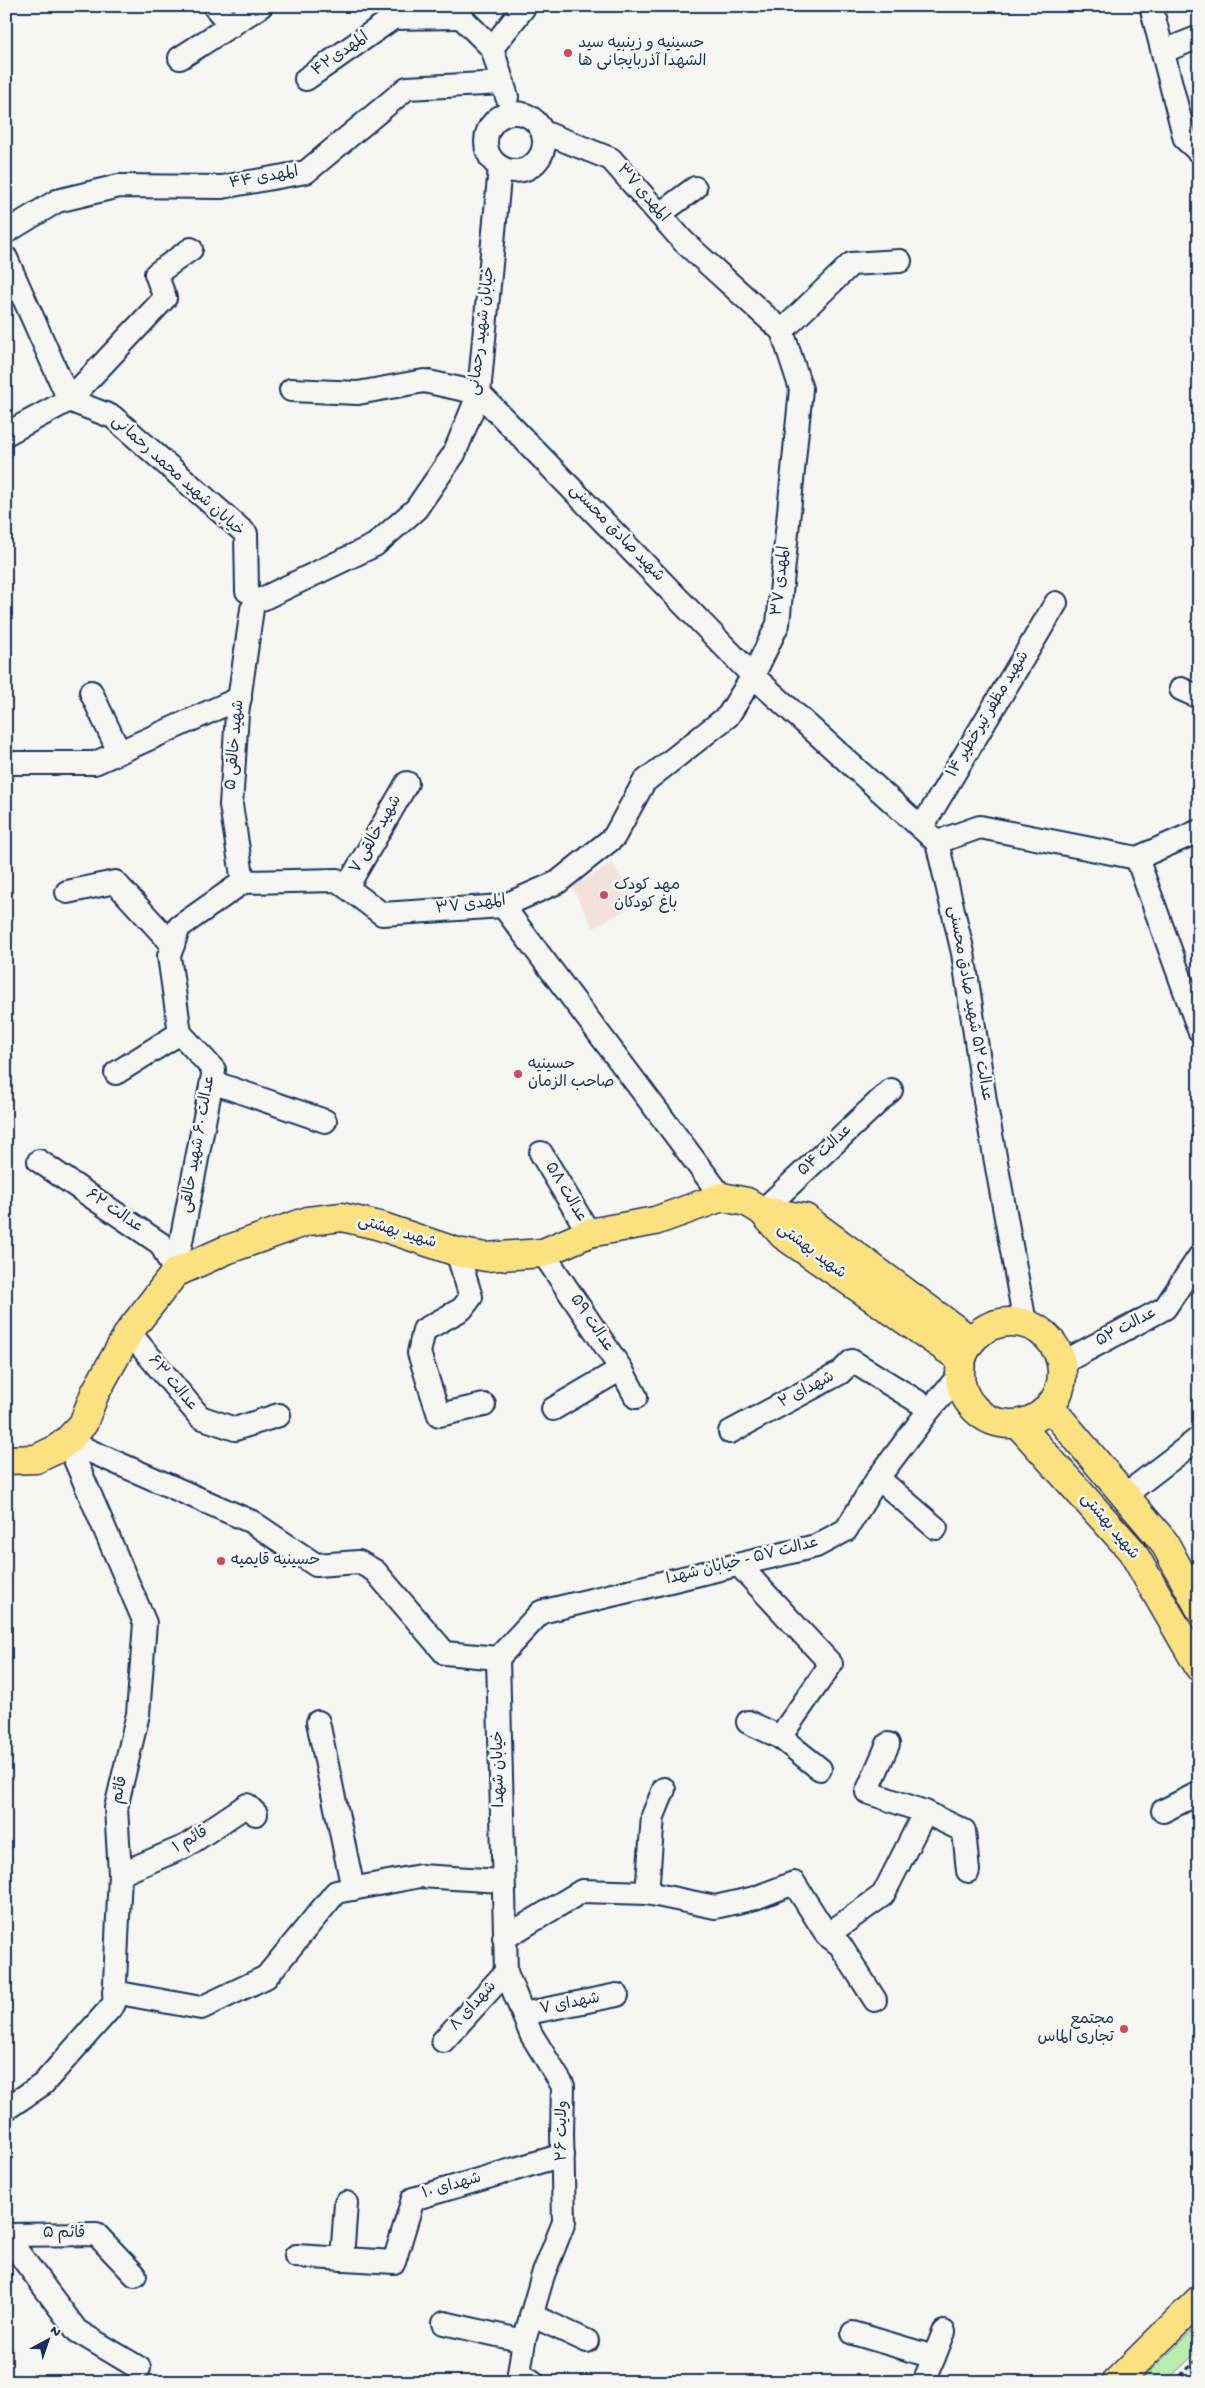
<svg xmlns="http://www.w3.org/2000/svg" width="1205" height="2388" font-family="'Gochi Hand','Playpen Sans Arabic',sans-serif">
	<style>
		.built { fill: #f3e2db }
		.green { fill: #baeeaf; stroke: #6a8e86 }
		.lines { fill: none; stroke-linecap: round; stroke-linejoin: round }
		.minor-casing { stroke: #1b2f5e; stroke-width: 26 }
		.major-casing { stroke: #1b2f5e; stroke-width: 31 }
		.path { stroke: #1b2f5e; stroke-width: 3; stroke-dasharray: 5 4; stroke-linecap: butt }
		.minor { stroke: #f6f6f2; stroke-width: 22 }
		.major { stroke: #fbe180; stroke-width: 28 }
		.poi-dot { fill: #d1495b; stroke: #f6f6f2; stroke-width: 2 }
		.labels { text-anchor: middle; dominant-baseline: central; stroke-width: 5; stroke-linejoin: round; paint-order: stroke }
		.poi-label { font-size: 16px; fill: #1b2f5e; stroke: #f6f6f2; text-anchor: start }
		.street-label { font-size: 16px; fill: #1b2f5e; stroke: #f6f6f2 }
	</style>
	<rect width="100%" height="100%" fill="#f6f6f2"/>
	<filter id="ink" filterUnits="userSpaceOnUse"><feTurbulence type="fractalNoise" baseFrequency=".02" numOctaves="2"/><feDisplacementMap in="SourceGraphic" scale="10" xChannelSelector="R" yChannelSelector="G"/><feConvolveMatrix kernelMatrix="1 2 1 2 8 2 1 2 1" color-interpolation-filters="sRGB"/></filter>
	<g filter="url(#ink)">
		<polygon class="built" points="612,863 638,903 593,928 572,887"/>
		<polygon class="green" points="1199,2324 1199,2350 1165,2382 1139,2382"/>
		<g class="lines">
			<g class="minor-casing">
				<g id="minor">
					<polyline points="214,6 231,26"/>
					<polyline points="451,7 492,48"/>
					<polyline points="1152,10 1185,139 1199,152"/>
					<polyline points="1164,51 1199,37"/>
					<polyline points="180,58 261,6"/>
					<polyline points="306,79 393,18 461,17"/>
					<polyline points="507,97 492,48 525,6"/>
					<circle cx="515" cy="142" r="29"/>
					<polyline points="660,214 695,188"/>
					<polyline points="6,232 57,201 119,186 222,187 306,172 407,88 503,83"/>
					<polyline points="6,258 69,400 165,298 156,274 191,249"/>
					<polyline points="782,331 851,264 900,261"/>
					<polyline points="291,390 358,393 424,381 479,393 753,676 937,842 963,953 985,1101 1025,1323"/>
					<polyline points="6,434 69,400 113,417 246,534 247,591"/>
					<polyline points="262,599 375,545 416,509 454,454 479,393 500,167"/>
					<polyline points="1181,689 1199,697"/>
					<polyline points="91,692 119,752"/>
					<polyline points="6,763 95,763 240,698"/>
					<polyline points="922,827 1056,603"/>
					<polyline points="937,842 980,827 1137,858 1199,831"/>
					<polyline points="1137,858 1199,1030"/>
					<polyline points="243,882 231,805 237,714 252,609"/>
					<polyline points="347,887 407,783"/>
					<polyline points="67,892 115,882 173,945"/>
					<polyline points="503,906 722,1197"/>
					<polyline points="116,1073 180,1033"/>
					<polyline points="212,1082 325,1121"/>
					<polyline points="541,1153 589,1233"/>
					<polyline points="39,1161 161,1244 175,1273"/>
					<polyline points="762,1211 891,1090"/>
					<polyline points="457,1252 471,1297 462,1309 424,1330 419,1353 439,1415 484,1405"/>
					<polyline points="543,1253 621,1369 636,1397"/>
					<polyline points="175,1273 214,1070 180,1033 169,956 179,927 243,882 337,880 382,914 503,906 558,882 614,837 644,782 728,716 753,676 778,624 801,389 782,331 683,241 611,159 543,132"/>
					<polyline points="129,1332 200,1417 235,1429 279,1415"/>
					<polyline points="1062,1363 1165,1308 1199,1257"/>
					<polyline points="553,1409 621,1369"/>
					<polyline points="730,1432 840,1373 852,1361 930,1409"/>
					<polyline points="67,1441 252,1522 316,1565 359,1562 375,1571 445,1653 498,1658"/>
					<polyline points="878,1478 936,1528"/>
					<polyline points="1125,1495 1199,1438"/>
					<polyline points="739,1565 831,1664 780,1737 820,1769"/>
					<polyline points="498,1658 506,1972 531,2034 563,2086 562,2133 564,2222 543,2275 524,2341 519,2373 533,2382"/>
					<polyline points="498,1658 541,1612 816,1546 846,1530 878,1478 930,1409 959,1376"/>
					<polyline points="318,1722 353,1889"/>
					<polyline points="748,1722 780,1737"/>
					<polyline points="888,1744 867,1792 925,1812"/>
					<polyline points="1163,1811 1199,1793"/>
					<polyline points="120,1874 186,1846 247,1805 256,1814"/>
					<polyline points="647,1893 653,1816 664,1789"/>
					<polyline points="827,1935 840,1945 875,2000"/>
					<polyline points="504,1938 582,1891 647,1893 715,1907 755,1898 794,1883 827,1935 883,1895 925,1812 964,1831 968,1871"/>
					<polyline points="114,1992 201,2008 266,1977 336,1892 420,1876 502,1881"/>
					<polyline points="523,2014 617,1995"/>
					<polyline points="443,2041 506,1972"/>
					<polyline points="6,2109 43,2084 114,2004 120,1874 116,1808 138,1714 145,1623 67,1441"/>
					<polyline points="6,2235 96,2234 135,2275"/>
					<polyline points="6,2236 77,2331 139,2368"/>
					<polyline points="296,2256 394,2262 413,2199 563,2155"/>
					<polyline points="342,2259 346,2203"/>
					<polyline points="531,2315 587,2341"/>
					<polyline points="444,2323 524,2341"/>
					<polyline points="853,2333 934,2357"/>
					<polyline points="924,2382 944,2332"/>
				</g>
			</g>
			<g class="major-casing">
				<g id="major">
					<polyline points="762,1211 805,1218 970,1340"/>
					<circle cx="1011" cy="1373" r="51"/>
					<polyline points="1050,1407 1164,1542 1199,1607"/>
					<polyline points="1018,1424 1132,1551 1199,1667"/>
					<polyline points="6,1460 36,1459 55,1450 67,1441 83,1424 95,1393 129,1332 175,1273 226,1250 308,1221 342,1217 380,1226 457,1252 486,1257 543,1253 589,1233 655,1221 722,1197 747,1202 762,1211 783,1235 961,1359"/>
					<polyline points="1116,2382 1199,2300"/>
				</g>
			</g>
			<polyline class="path" points="1174,2382 1199,2358"/>
			<use href="#minor" class="minor"/>
			<use href="#major" class="major"/>
		</g>
	</g>
	<g class="poi-dot">
		<circle cx="568" cy="53" r="5"/>
		<circle cx="604" cy="895" r="5"/>
		<circle cx="518" cy="1074" r="5"/>
		<circle cx="221" cy="1561" r="5"/>
		<circle cx="1124" cy="2029" r="5"/>
	</g>
	<g class="labels">
		<g class="poi-label">
			<text x="578" y="44">حسینیه و زینبیه سید<tspan x="578" dy="18">الشهدا آذربایجانی ها</tspan></text>
			<text x="614" y="886">مهد کودک<tspan x="614" dy="18">باغ کودکان</tspan></text>
			<text x="528" y="1065">حسینیه<tspan x="528" dy="18">صاحب الزمان</tspan></text>
			<text x="231" y="1561">حسینیه قایمیه</text>
			<text x="1114" y="2020" text-anchor="end">مجتمع<tspan x="1114" dy="18">تجاری الماس</tspan></text>
		</g>
		<g class="street-label">
			<text transform="translate(341 55) rotate(-35)">المهدی۴۲</text>
			<text transform="translate(264 179) rotate(-10)">المهدی ۴۴</text>
			<text transform="translate(642 194) rotate(49)">المهدی ۳۷</text>
			<text transform="translate(483 331) rotate(-83)">خیابان شهید رحمانی</text>
			<text transform="translate(177 477) rotate(42)">خیابان شهید محمد رحمانی</text>
			<text transform="translate(616 534) rotate(46)">شهید صادق محسنی</text>
			<text transform="translate(782 581) rotate(-84)">المهدی ۳۷</text>
			<text transform="translate(989 715) rotate(-59)">شهید مظفر تیرخطیر ۱۴</text>
			<text transform="translate(236 745) rotate(-85)">شهید خالقی ۵</text>
			<text transform="translate(377 835) rotate(-60)">شهیدخالقی ۷</text>
			<text transform="translate(471 906) rotate(-7)">المهدی ۳۷</text>
			<text transform="translate(969 1004) rotate(80)">عدالت ۵۲ شهید صادق محسنی</text>
			<text transform="translate(199 1144) rotate(-80)">عدالت ۶۰ شهید خالقی</text>
			<text transform="translate(826 1151) rotate(-43)">عدالت ۵۴</text>
			<text transform="translate(565 1193) rotate(59)">عدالت ۵۸</text>
			<text transform="translate(114 1212) rotate(34)">عدالت ۶۲</text>
			<text transform="translate(397 1233) rotate(17)">شهید بهشتی</text>
			<text transform="translate(811 1252) rotate(37)">شهید بهشتی</text>
			<text transform="translate(591 1324) rotate(56)">عدالت ۵۹</text>
			<text transform="translate(1127 1328) rotate(-28)">عدالت ۵۲</text>
			<text transform="translate(172 1384) rotate(50)">عدالت ۶۳</text>
			<text transform="translate(807 1391) rotate(-28)">شهدای ۲</text>
			<text transform="translate(1109 1527) rotate(50)">شهید بهشتی</text>
			<text transform="translate(743 1562) rotate(-14)">عدالت ۵۷ - خیابان شهدا</text>
			<text transform="translate(500 1769) rotate(-91)">خیابان شهدا</text>
			<text transform="translate(121 1790) rotate(-78)">قائم</text>
			<text transform="translate(191 1841) rotate(-30)">قائم ۱</text>
			<text transform="translate(570 2005) rotate(-11)">شهدای ۷</text>
			<text transform="translate(474 2007) rotate(-48)">شهدای ۸</text>
			<text transform="translate(563 2131) rotate(-90)">ولایت ۲۶</text>
			<text transform="translate(452 2187) rotate(-16)">شهدای ۱۰</text>
			<text x="64" y="2234">قائم ۵</text>
		</g>
	</g>
	<rect width="1205" height="2388" fill="none" stroke="#f6f6f2" stroke-width="25"/>
	<rect x="12" y="12" width="1180" height="2363" fill="none" stroke="#1b2f5e" stroke-width="2" filter="url(#ink)"/>
	<g transform="translate(48 2340) rotate(40)" stroke="#f6f6f2" stroke-width="4" paint-order="stroke">
	<path d="M0-4L9 19L0 12L-9 19Z" fill="#1b2f5e"/>
	<text y="-8" font-size="14" font-weight="bold" text-anchor="middle" fill="#1b2f5e">N</text>
	</g>
</svg>
